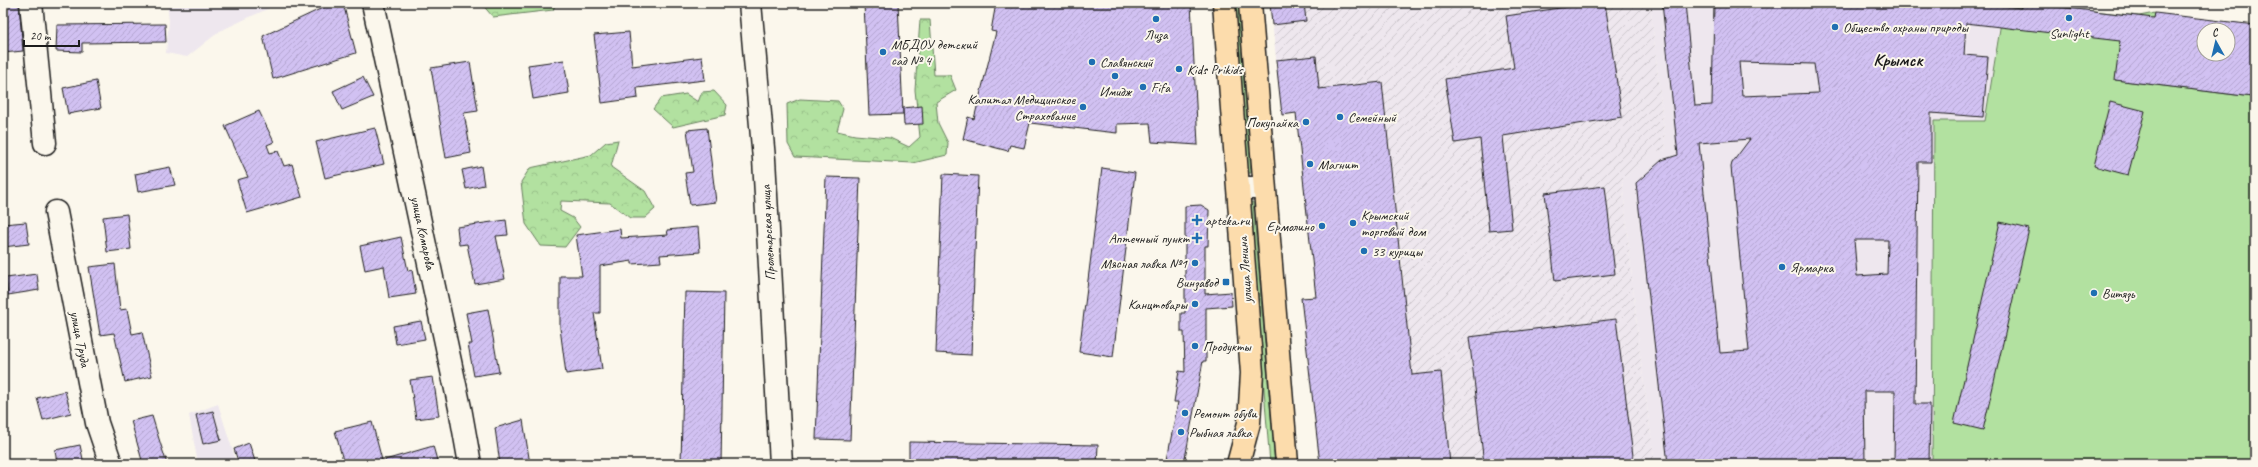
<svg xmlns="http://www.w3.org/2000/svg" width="2258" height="467" font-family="Caveat,sans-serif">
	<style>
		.built { fill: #eee7ee }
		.industrial { fill: url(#industrial-furrows) }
		.grass { fill: #b2e1a0; stroke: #677e5e }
		.forest { fill: url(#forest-crowns); stroke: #677e5e }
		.building { fill: url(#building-hatch); stroke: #1c1c1c; fill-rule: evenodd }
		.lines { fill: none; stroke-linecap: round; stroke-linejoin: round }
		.minor-casing { stroke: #1c1c1c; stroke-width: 25 }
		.major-casing { stroke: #1c1c1c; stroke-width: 25 }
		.minor { stroke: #fbf7ec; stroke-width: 22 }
		.major { stroke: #fcdcac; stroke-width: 22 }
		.poi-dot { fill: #1f6fb2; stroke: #fbf7ec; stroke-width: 1.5 }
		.labels { text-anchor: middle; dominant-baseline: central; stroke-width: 4; stroke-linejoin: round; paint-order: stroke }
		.poi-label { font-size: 14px; fill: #1c1c1c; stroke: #fbf7ec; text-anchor: start }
		.street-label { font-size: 14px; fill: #1c1c1c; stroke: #fbf7ec }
		.district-label { font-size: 18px; font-weight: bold; fill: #1c1c1c; stroke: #fbf7ec }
	</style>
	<defs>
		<pattern id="industrial-furrows" width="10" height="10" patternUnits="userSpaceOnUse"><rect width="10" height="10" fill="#eee7ee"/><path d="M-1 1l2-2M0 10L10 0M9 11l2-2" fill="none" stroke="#ccc6cc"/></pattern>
		<pattern id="forest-crowns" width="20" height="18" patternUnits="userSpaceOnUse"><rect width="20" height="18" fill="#b2e1a0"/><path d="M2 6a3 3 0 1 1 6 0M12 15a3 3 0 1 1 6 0" fill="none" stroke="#98c089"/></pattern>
		<pattern id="building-hatch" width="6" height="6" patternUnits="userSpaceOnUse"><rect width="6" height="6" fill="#d1c1f2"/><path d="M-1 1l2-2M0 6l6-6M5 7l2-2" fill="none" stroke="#b3a5cf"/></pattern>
	</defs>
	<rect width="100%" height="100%" fill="#fbf7ec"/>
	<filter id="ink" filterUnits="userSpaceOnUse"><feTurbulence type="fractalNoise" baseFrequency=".025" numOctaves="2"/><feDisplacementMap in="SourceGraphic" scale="8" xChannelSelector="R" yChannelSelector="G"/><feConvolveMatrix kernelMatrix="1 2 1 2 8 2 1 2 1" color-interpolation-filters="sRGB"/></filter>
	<g filter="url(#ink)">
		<g class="built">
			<polygon points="167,3 280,3 220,31 187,57 166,53 169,21"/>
			<polygon points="1650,3 2003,3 1985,121 1934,121 1932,464 1655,464 1640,355 1622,180 1653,152 1666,150"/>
			<polygon points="218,404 237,464 198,464 189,415"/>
		</g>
		<polygon class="industrial" points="1270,3 1650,3 1666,150 1653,153 1622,180 1640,355 1655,464 1320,464 1301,298 1404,287 1382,82 1280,94"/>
		<g class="grass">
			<polygon points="1233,3 1238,3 1251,173 1247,173"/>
			<polygon points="2021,3 2139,16 2155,13 2151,43 2116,80 2252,97 2255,72 2255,464 1932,464 1934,121 1985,121 2003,10 2020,9"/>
			<polygon points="1253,202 1275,464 1270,464 1249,203"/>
		</g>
		<g class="forest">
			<polygon points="481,3 556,3 553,10 493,17"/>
			<polygon points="920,20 930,20 934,75 950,75 956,90 936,102 938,123 948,143 947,155 913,163 795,157 788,144 787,104 800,99 838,101 843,109 837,131 855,135 890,138 909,147 920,137 915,90"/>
			<polygon points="714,91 727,105 725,115 673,127 653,109 661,98 686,94 698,102 702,92"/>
			<polygon points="618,140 611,167 645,191 655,209 645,218 630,218 610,203 561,201 560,211 573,218 580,227 565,247 541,246 526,224 521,182 530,168 591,155 606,142"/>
		</g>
		<g class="building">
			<polygon points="3,3 19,3 23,51 3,53"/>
			<polygon points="333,3 343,3 356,53 273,79 263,36"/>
			<polygon points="864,3 898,3 903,114 869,115"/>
			<polygon points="996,3 1191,3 1198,145 1152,142 1150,123 1117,124 1117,133 1030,123 1024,148 1010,145 1008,151 963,139 968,117 974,119 996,32 991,31"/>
			<polygon points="1270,3 1304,3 1306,21 1272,25"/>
			<polygon points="1593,3 1605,3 1622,117 1503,136 1512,229 1489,231 1480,139 1455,143 1445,79 1514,68 1506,16"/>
			<path d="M1662,3H1685L1695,106L1712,105L1714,3H1979L2021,8V3H2024L2154,18L2155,13L2255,25V72L2252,97L2115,80L2120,41L1966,23L1964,55L1988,57L1983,117L1931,113V162H1918L1915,404H1930L1929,464H1894L1895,391H1864L1865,464H1668L1636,183L1662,160L1678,155ZM2204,30H2228V54H2204ZM1739,62L1814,64L1818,93L1742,96ZM1750,139L1732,163L1731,167L1749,351L1720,353L1699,143ZM1854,240H1888L1887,274L1857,276Z"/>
			<polygon points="165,24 166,42 82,43 82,52 56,51 57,25"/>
			<polygon points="629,32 632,66 702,57 705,80 637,88 638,98 602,103 594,35"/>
			<polygon points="1316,56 1319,89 1382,82 1412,375 1441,372 1450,464 1320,464 1301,298 1316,297 1296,113 1282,115 1276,60"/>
			<polygon points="564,60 569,93 533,99 528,65"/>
			<polygon points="470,62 478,111 464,113 471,153 446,158 431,68"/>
			<polygon points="363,77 373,97 342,110 333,91"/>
			<polygon points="96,81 101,108 68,114 63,88"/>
			<polygon points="2110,102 2145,111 2128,175 2094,166"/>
			<polygon points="922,106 923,124 904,125 903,108"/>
			<polygon points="259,111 274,142 267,145 270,153 278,151 284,166 292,164 302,197 247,213 237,180 248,177 225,126"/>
			<polygon points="375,128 384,164 325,178 316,142"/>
			<polygon points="707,128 716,202 690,205 685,173 693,172 687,130"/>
			<polygon points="481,166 484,185 466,189 462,170"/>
			<polygon points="170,167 175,185 138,192 135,174"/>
			<polygon points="1102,168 1135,173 1113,357 1079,352"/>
			<polygon points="943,174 978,176 971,355 936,353"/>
			<polygon points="826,177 860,178 850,440 816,439"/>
			<polygon points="1605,186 1615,274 1555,281 1545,193"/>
			<polygon points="1201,205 1209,210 1208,246 1205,246 1205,294 1231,292 1232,306 1206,308 1206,361 1203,361 1184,464 1166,464 1178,402 1174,402 1179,371 1185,372 1184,332 1181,332 1181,313 1185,313 1185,206"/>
			<polygon points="127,214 131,249 107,252 103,217"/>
			<polygon points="506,220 508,235 496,236 505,279 475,284 467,244 459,245 457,227"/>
			<polygon points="26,222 29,244 3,247 3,224"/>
			<polygon points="2000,222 2029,229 1983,430 1954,423"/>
			<polygon points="698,227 700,252 660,255 661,262 632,264 632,261 600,266 600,313 594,313 602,369 566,374 560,328 560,276 582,276 576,235 620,229 621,238 668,235 667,230"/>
			<polygon points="401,237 408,271 412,270 416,294 389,298 384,266 365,270 360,246"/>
			<polygon points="115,264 120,310 127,309 132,334 142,332 152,376 125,382 114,333 100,335 89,267"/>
			<polygon points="37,274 39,290 8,295 6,278"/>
			<polygon points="685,292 724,293 721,464 681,464"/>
			<polygon points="488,309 499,372 474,376 468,344 472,344 466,313"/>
			<polygon points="1616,319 1634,464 1484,464 1469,337"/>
			<polygon points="421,321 425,339 396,344 393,326"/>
			<polygon points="433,377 439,416 416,419 410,380"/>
			<polygon points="65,391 71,413 43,420 37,398"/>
			<polygon points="213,411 221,440 203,444 196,415"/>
			<polygon points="152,416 159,439 167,464 143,464 131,421"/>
			<polygon points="523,420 530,464 500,464 495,428"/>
			<polygon points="372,422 383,464 344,464 335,431"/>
			<polygon points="909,442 1098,445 1097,464 909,464"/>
			<polygon points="249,443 256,464 239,464 234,449"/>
			<polygon points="80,445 84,464 57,464 55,450"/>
			<polygon points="433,446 438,464 385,464 385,460"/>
		</g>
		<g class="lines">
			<g class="minor-casing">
				<g id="minor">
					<polyline points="31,3 45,143"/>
					<polyline points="373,3 460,408 470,464"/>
					<polyline points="750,3 764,159 781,464"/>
					<polyline points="1240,188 1264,188"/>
					<polyline points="56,212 97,423 111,464"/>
				</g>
			</g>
			<g class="major-casing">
				<g id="major">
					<polyline points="1224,3 1252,373 1249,423 1238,464"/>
					<polyline points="1250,3 1287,464"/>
				</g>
			</g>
			<use href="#minor" class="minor"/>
			<use href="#major" class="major"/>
		</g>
	</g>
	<g class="poi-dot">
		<circle cx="2069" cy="18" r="4"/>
		<circle cx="1156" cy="19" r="4"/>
		<circle cx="1835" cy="27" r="4"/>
		<circle cx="883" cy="52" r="4"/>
		<circle cx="1092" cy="62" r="4"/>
		<circle cx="1179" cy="69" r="4"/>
		<circle cx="1115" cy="76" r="4"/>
		<circle cx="1143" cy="87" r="4"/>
		<circle cx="1083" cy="107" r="4"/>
		<circle cx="1340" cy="117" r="4"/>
		<circle cx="1306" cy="122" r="4"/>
		<circle cx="1310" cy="164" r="4"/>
		<path d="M1195 214h4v4h4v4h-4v4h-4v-4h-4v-4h4z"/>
		<circle cx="1353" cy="223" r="4"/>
		<circle cx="1322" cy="226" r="4"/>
		<path d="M1195 232h4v4h4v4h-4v4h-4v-4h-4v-4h4z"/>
		<circle cx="1364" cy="251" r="4"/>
		<circle cx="1195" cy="263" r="4"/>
		<circle cx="1782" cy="267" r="4"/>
		<rect x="1222" y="278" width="8" height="8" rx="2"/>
		<circle cx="2094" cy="293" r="4"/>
		<circle cx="1195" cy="304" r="4"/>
		<circle cx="1195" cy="346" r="4"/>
		<circle cx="1185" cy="413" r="4"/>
		<circle cx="1181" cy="432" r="4"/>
	</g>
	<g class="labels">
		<g class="poi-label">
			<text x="1843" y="27">Общество охраны природы</text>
			<text x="2069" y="33" text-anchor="middle">Sunlight</text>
			<text x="1156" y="34" text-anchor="middle">Лиза</text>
			<text x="891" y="44">МБДОУ детский<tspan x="891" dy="16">сад № 4</tspan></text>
			<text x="1100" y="62">Славянский</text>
			<text x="1187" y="69">Kids Prikids</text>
			<text x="1151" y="87">Fifa</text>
			<text x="1115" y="91" text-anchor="middle">Имидж</text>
			<text x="1075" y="99" text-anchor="end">Капитал Медицинское<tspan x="1075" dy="16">Страхование</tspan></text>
			<text x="1348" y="117">Семейный</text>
			<text x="1298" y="122" text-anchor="end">Покупайка</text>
			<text x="1318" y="164">Магнит</text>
			<text x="1361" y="215">Крымский<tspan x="1361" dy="16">торговый дом</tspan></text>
			<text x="1205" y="220">apteka.ru</text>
			<text x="1314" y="226" text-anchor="end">Ермолино</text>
			<text x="1189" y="238" text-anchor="end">Аптечный пункт</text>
			<text x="1372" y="251">33 курицы</text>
			<text x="1187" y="263" text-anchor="end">Мясная лавка №1</text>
			<text x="1790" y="267">Ярмарка</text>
			<text x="1218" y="282" text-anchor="end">Винзавод</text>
			<text x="2102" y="293">Витязь</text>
			<text x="1187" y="304" text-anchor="end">Канцтовары</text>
			<text x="1203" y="346">Продукты</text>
			<text x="1193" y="413">Ремонт обуви</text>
			<text x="1189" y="432">Рыбная лавка</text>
		</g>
		<g class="street-label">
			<text transform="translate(423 233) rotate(78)">улица Комарова</text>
			<text transform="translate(768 233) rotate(-93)">Пролетарская улица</text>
			<text transform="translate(1245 270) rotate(-94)">улица Ленина</text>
			<text transform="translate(80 339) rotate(79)">улица Труда</text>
		</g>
		<g class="district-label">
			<text x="1898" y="60">Крымск</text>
		</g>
	</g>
	<rect width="2258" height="467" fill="none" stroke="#fbf7ec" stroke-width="16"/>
	<rect x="8" y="8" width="2242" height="451" fill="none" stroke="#1c1c1c" stroke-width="1.5" filter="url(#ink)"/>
	<g transform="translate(2216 42) rotate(352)"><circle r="19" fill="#fbf7ec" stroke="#a29f99"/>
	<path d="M0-3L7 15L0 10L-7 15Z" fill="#1f6fb2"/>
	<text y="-6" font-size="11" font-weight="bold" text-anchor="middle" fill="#1c1c1c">С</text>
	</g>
	<path d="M24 40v6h55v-6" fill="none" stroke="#1c1c1c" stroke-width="2"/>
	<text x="30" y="40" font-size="12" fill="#1c1c1c" stroke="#fbf7ec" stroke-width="3" paint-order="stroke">20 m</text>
</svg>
